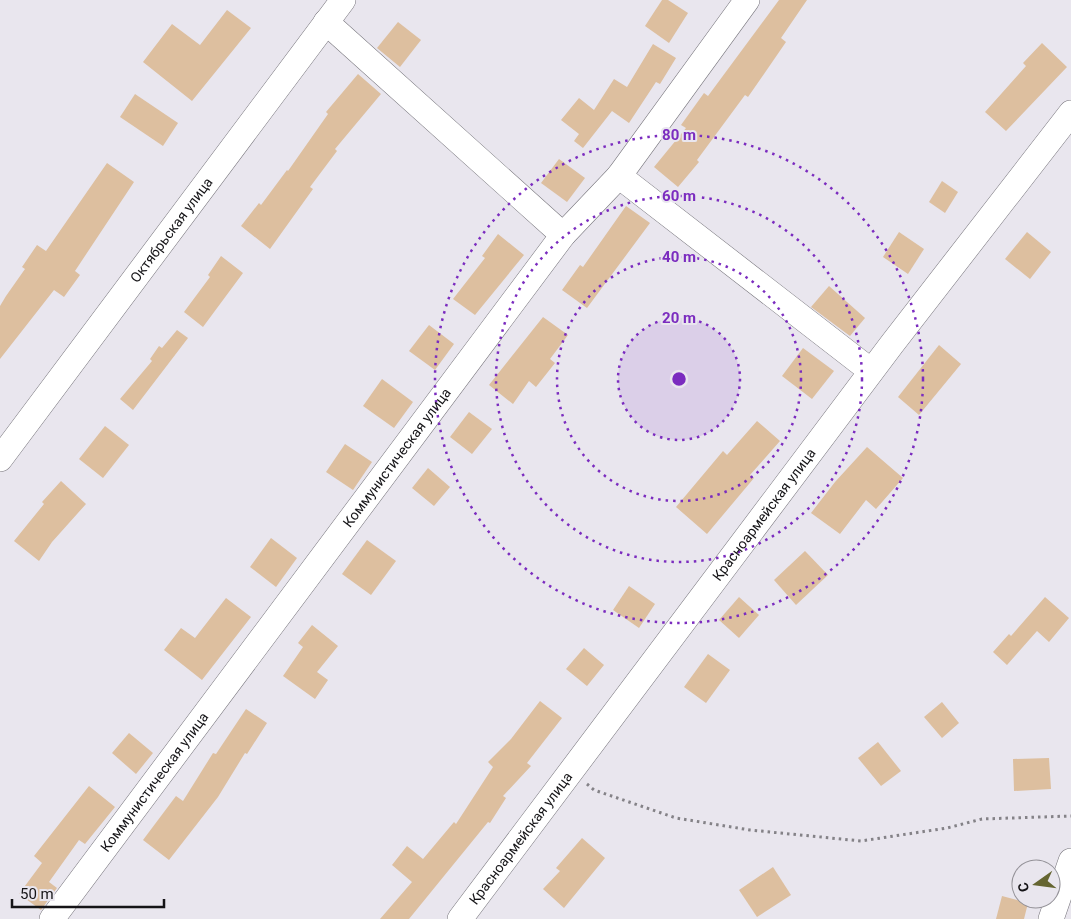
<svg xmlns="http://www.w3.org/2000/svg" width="1071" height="919" font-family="Roboto,sans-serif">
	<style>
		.building { fill: #ddbf9f }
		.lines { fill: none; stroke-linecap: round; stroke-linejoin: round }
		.minor-casing { stroke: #77757c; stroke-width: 26 }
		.path { stroke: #848287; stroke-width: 3; stroke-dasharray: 2.5 4; stroke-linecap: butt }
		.minor { stroke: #fff; stroke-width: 25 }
		.ring { fill: none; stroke: #7b2cbf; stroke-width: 2.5; stroke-dasharray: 2.5 5 }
		.labels { text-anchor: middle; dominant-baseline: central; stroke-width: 4; stroke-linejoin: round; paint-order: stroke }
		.street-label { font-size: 14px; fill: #151417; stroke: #e9e6ee }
		.centre { fill: #7b2cbf; stroke: #e9e6ee; stroke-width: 2.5 }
		.ring-label { font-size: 15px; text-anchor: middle; font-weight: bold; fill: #7b2cbf; stroke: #e9e6ee; stroke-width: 4; stroke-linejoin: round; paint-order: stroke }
	</style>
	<rect width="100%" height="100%" fill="#e9e6ee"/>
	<g class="building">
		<polygon points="662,0 668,0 688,13 669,43 645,26"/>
		<polygon points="779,0 807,0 781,38 786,42 764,74 748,97 745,95 697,160 699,162 678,187 654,167 686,128 681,125 704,93 708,96"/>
		<polygon points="227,10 251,28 192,101 143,62 172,24 200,45"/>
		<polygon points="398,22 421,40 400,67 377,48"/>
		<polygon points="1042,43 1067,67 1006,131 985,112 1026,66 1023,63"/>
		<polygon points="653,44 676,58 660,84 656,82 629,123 612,111 583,148 574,141 579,134 561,120 579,98 594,110 614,79 627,87"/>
		<polygon points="358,74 381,94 335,149 337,151 310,187 313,189 270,249 241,226 259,203 261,205 287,170 288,171 328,114 326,112"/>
		<polygon points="135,94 178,123 163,146 120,117"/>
		<polygon points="559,159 585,178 567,202 541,183"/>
		<polygon points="107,163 134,182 75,271 80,275 64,297 54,290 0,359 0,306 6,296 25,269 22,267 37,245 46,251"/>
		<polygon points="942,181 958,192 945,213 929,202"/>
		<polygon points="626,206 650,223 587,308 562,290 580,265 583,267"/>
		<polygon points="899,232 924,249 908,274 883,257"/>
		<polygon points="1027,232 1051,252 1030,279 1005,259"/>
		<polygon points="498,234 524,255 475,315 453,299 485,258 482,256"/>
		<polygon points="221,256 243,273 203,327 184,312 210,277 208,275"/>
		<polygon points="829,286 865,318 850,336 811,307"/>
		<polygon points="543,317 568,335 550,359 555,363 536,387 529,381 513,404 489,385"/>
		<polygon points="429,325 454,344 435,370 409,351"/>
		<polygon points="177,330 188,338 133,410 120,399 152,361 150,359 159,346 162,348"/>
		<polygon points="939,345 961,364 919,415 898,397"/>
		<polygon points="803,348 834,371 812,399 782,376"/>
		<polygon points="382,379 413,402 394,428 363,406"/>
		<polygon points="469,412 492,429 472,454 450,437"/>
		<polygon points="757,421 780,441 750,475 754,478 707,534 676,507 723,451 727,455"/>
		<polygon points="105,426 129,445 103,478 79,459"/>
		<polygon points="345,444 372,462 353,490 326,472"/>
		<polygon points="867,447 903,478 876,509 866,500 840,534 811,513 835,482"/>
		<polygon points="428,468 450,487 434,506 412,488"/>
		<polygon points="61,481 86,504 52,542 39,561 14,541 44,504 42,502"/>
		<polygon points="271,538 297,558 276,587 250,567"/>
		<polygon points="367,540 396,561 371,595 342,574"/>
		<polygon points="805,551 828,575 796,605 774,580"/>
		<polygon points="629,586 655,604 639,628 613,610"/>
		<polygon points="739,597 759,615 739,638 719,620"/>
		<polygon points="1045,597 1069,618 1049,642 1037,631 1007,665 993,652 1009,634 1011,636"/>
		<polygon points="226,598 251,617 202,680 164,650 181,628 195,638"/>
		<polygon points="312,625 338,646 317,672 328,680 315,699 283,676 303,647 298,643"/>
		<polygon points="584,648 604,665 587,686 566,669"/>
		<polygon points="708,654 730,670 706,703 684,687"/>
		<polygon points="540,701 562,718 527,763 531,766 503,796 506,798 490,823 488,822 409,919 380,919 412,882 392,865 407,846 423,859 454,822 456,824 493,767 488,762 511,739"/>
		<polygon points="942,702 959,723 942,738 924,717"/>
		<polygon points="246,709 267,723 247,754 245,753 218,797 169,860 143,840 176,796 183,801 213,753 216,754"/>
		<polygon points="129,733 153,753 136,774 112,753"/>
		<polygon points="878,742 901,771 881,786 858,758"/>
		<polygon points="1049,758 1051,789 1014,791 1013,759"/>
		<polygon points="89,786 115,807 85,844 79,840 49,882 57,888 41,910 19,894 42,863 34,856"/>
		<polygon points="582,838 605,858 564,908 543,889 560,871 556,868"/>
		<polygon points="773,867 791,895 757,917 739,890"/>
		<polygon points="1002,896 1028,903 1024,919 996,919"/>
	</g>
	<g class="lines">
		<g class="minor-casing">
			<g id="minor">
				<polyline points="326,22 563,235"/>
				<polyline points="619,176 871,371"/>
				<path id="s1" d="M0,459L343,0"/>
				<path id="s2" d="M52,919L563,235L619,176L747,0"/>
				<path id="s3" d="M460,919L892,344L1071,113"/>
				<polyline points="1051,919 1071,861"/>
			</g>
		</g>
		<polyline class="path" points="587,784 594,790 676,818 750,830 861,841 947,828 982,819 1071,816"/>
		<use href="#minor" class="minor"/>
	</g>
	<circle cx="679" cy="379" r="61" fill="#7b2cbf" fill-opacity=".12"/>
	<g class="ring">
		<circle cx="679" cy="379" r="61"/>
		<circle cx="679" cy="379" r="122"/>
		<circle cx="679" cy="379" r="183"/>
		<circle cx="679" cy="379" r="244"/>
	</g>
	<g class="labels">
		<g class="street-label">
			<text stroke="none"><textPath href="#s1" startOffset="286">Октябрьская улица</textPath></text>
			<text stroke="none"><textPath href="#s2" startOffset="576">Коммунистическая улица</textPath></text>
			<text stroke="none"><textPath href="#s3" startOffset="506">Красноармейская улица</textPath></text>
			<text stroke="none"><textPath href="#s2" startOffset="171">Коммунистическая улица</textPath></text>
			<text stroke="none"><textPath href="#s3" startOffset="101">Красноармейская улица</textPath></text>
		</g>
	</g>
	<circle cx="679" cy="379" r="8" class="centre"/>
	<g class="ring-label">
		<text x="679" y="140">80 m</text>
		<text x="679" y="201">60 m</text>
		<text x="679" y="262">40 m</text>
		<text x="679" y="323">20 m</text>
	</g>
	<g transform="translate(1036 884) rotate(256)"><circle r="24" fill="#e9e6ee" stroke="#949298"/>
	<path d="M0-4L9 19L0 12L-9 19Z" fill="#656531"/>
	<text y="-8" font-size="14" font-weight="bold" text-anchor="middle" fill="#151417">С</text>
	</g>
	<path d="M12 899v8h152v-8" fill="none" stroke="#151417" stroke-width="2.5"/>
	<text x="20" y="899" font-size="15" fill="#151417" stroke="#e9e6ee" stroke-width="4" paint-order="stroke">50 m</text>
</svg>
